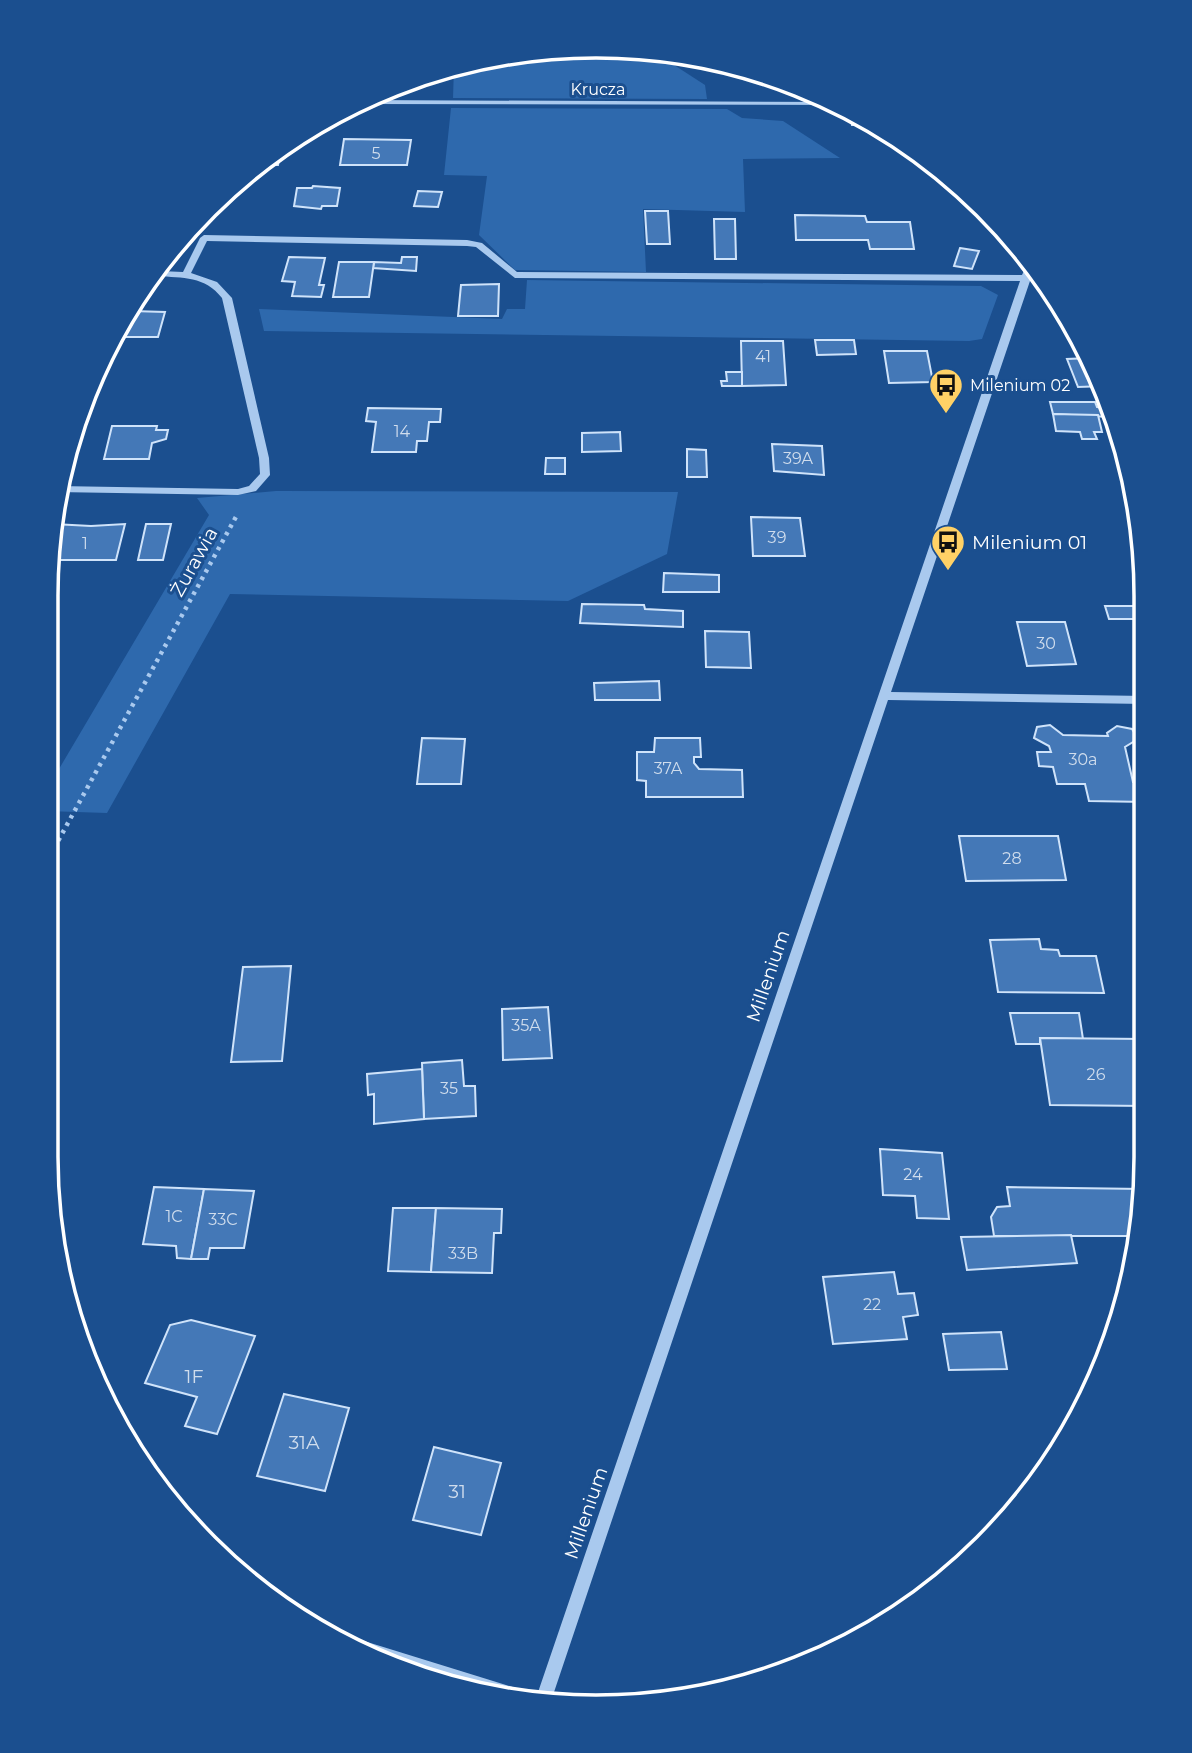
<svg xmlns="http://www.w3.org/2000/svg" width="1192" height="1753" font-family="Montserrat,sans-serif">
	<style>
		.green { fill: #2e69ad }
		.building { fill: #4478b7; stroke: #cfe3fa; stroke-width: 2 }
		.lines { fill: none; stroke-linecap: round; stroke-linejoin: round }
		.path { stroke: #a9c9ee; stroke-width: 4.5; stroke-dasharray: 3.5 5; stroke-linecap: butt }
		.minor { fill: #a9c9ee; fill-rule: evenodd }
		.labels { text-anchor: middle; dominant-baseline: central; stroke-width: 6; stroke-linejoin: round; paint-order: stroke }
		.far-street-label { font-size: 16px; fill: #fff; stroke: #1b4f8f }
		.number-label { font-size: 16px; fill: #d0dded }
		.far-poi-label { font-size: 16px; fill: #fff; stroke: #1b4f8f; text-anchor: start }
		.poi-label { font-size: 19px; fill: #fff; stroke: #1b4f8f; text-anchor: start }
		.street-label { font-size: 19px; fill: #fff; stroke: #1b4f8f }
		.near-number-label { font-size: 19px; fill: #d0dded }
		.rim { fill: none; stroke: #fff; stroke-width: 3.5 }
	</style>
	<rect width="100%" height="100%" fill="#1b4f8f"/>
	<g class="green">
		<polygon points="596,46 654,52 705,85 707,99 453,98 454,67 488,56"/>
		<polygon points="451,108 727,109 742,118 783,121 840,158 743,159 745,212 643,209 646,272 515,270 479,235 487,176 444,175"/>
		<polygon points="527,280 981,286 998,295 982,339 969,341 264,331 259,309 502,319 507,309 525,309"/>
		<polygon points="276,491 678,492 667,554 568,601 230,594 107,813 46,811 46,791 209,515 197,498"/>
	</g>
	<g class="building">
		<polygon points="851,116 860,116 876,125 852,125"/>
		<polygon points="344,139 411,140 407,165 340,165"/>
		<polygon points="282,145 278,165 258,165"/>
		<polygon points="313,186 340,188 337,206 322,206 321,209 294,206 297,188 312,188"/>
		<polygon points="418,191 442,192 438,207 414,206"/>
		<polygon points="645,211 668,211 670,244 647,244"/>
		<polygon points="795,215 865,216 867,222 910,222 914,249 870,249 868,240 796,240"/>
		<polygon points="714,219 735,219 736,259 715,259"/>
		<polygon points="960,248 979,251 972,269 954,266"/>
		<polygon points="289,257 325,258 319,285 324,285 321,297 292,296 295,282 282,281"/>
		<polygon points="402,257 417,257 416,271 373,268 374,262 401,263"/>
		<polygon points="339,262 374,262 369,297 333,297"/>
		<polygon points="499,284 498,316 458,316 461,285"/>
		<polygon points="132,311 165,312 158,337 114,337"/>
		<polygon points="815,340 854,340 856,354 817,355"/>
		<polygon points="741,341 783,341 786,385 742,386"/>
		<polygon points="884,351 927,351 933,382 889,383"/>
		<polygon points="1090,358 1104,385 1105,386 1078,387 1067,359"/>
		<polygon points="726,372 742,372 742,386 722,386 721,381 727,381"/>
		<polygon points="1050,402 1095,402 1097,407 1107,408 1109,417 1053,414"/>
		<polygon points="368,408 441,409 440,422 429,422 427,441 417,441 416,452 372,452 376,422 366,421"/>
		<polygon points="1053,414 1098,415 1102,432 1094,432 1097,439 1082,439 1080,432 1056,431"/>
		<polygon points="112,426 157,426 156,430 168,430 166,439 152,443 149,459 104,459"/>
		<polygon points="620,432 621,451 582,452 582,433"/>
		<polygon points="772,444 822,446 824,475 774,471"/>
		<polygon points="687,449 706,450 707,477 687,477"/>
		<polygon points="546,458 565,458 565,474 545,474"/>
		<polygon points="751,517 800,518 805,556 753,556"/>
		<polygon points="53,524 91,526 125,524 116,560 49,560"/>
		<polygon points="146,524 171,524 163,560 138,560"/>
		<polygon points="664,573 719,575 719,592 663,592"/>
		<polygon points="582,604 644,605 645,609 683,611 683,627 580,623"/>
		<polygon points="1105,606 1146,606 1146,619 1109,619"/>
		<polygon points="1017,622 1065,622 1076,664 1027,666"/>
		<polygon points="705,631 749,632 751,668 706,667"/>
		<polygon points="659,681 660,700 595,700 594,683"/>
		<polygon points="1050,725 1063,735 1108,736 1107,733 1117,726 1132,729 1138,739 1125,747 1133,782 1146,783 1146,802 1089,801 1085,784 1057,784 1053,767 1039,766 1037,752 1051,752 1049,746 1034,738 1037,727"/>
		<polygon points="422,738 465,739 461,784 417,784"/>
		<polygon points="655,738 700,738 701,757 694,757 694,763 699,769 742,770 743,797 646,797 646,781 637,780 637,752 654,752"/>
		<polygon points="959,836 1058,836 1066,880 966,881"/>
		<polygon points="1039,939 1041,949 1058,950 1060,956 1096,956 1104,993 998,992 990,940"/>
		<polygon points="291,966 282,1061 231,1062 243,967"/>
		<polygon points="548,1007 552,1058 503,1060 502,1009"/>
		<polygon points="1010,1013 1079,1013 1083,1039 1040,1038 1040,1044 1016,1044"/>
		<polygon points="1040,1038 1146,1039 1146,1106 1050,1105"/>
		<polygon points="462,1060 464,1086 475,1086 476,1116 424,1119 422,1063"/>
		<polygon points="422,1069 424,1119 374,1124 374,1094 368,1095 367,1074"/>
		<polygon points="880,1149 942,1153 949,1219 917,1218 915,1196 883,1195"/>
		<polygon points="154,1187 204,1189 191,1259 177,1258 176,1246 143,1244"/>
		<polygon points="1007,1187 1143,1189 1139,1236 994,1236 991,1217 997,1207 1010,1206"/>
		<polygon points="204,1189 254,1191 244,1248 210,1248 208,1259 191,1259"/>
		<polygon points="393,1208 436,1208 431,1272 388,1271"/>
		<polygon points="436,1208 502,1209 501,1233 494,1233 492,1273 431,1272"/>
		<polygon points="1071,1235 1077,1263 967,1270 961,1237"/>
		<polygon points="894,1272 898,1294 914,1293 918,1315 903,1317 907,1339 833,1344 823,1277"/>
		<polygon points="191,1320 255,1336 217,1434 185,1426 197,1397 145,1383 170,1325"/>
		<polygon points="1001,1332 1007,1369 949,1370 943,1334"/>
		<polygon points="284,1394 349,1408 325,1491 257,1476"/>
		<polygon points="434,1447 501,1463 481,1535 413,1520"/>
	</g>
	<g class="lines">
		<polyline class="path" points="46,863 237,515"/>
		<g class="minor">
			<polygon points="363,100 833,102 840,105 355,104"/>
			<path d="M204,235L467,240L482,243L517,272L1022,275L1029,260L1034,266L1031,278L891,692L1146,696V704L888,700L550,1704L535,1701L1020,281L515,278L476,247L467,246L207,241L191,273L217,282L232,298L269,458L270,475L256,491L238,495L56,492L57,486L238,489L249,486L260,474L259,458L222,298C205,276 183,278 157,276L160,271L183,272L200,238Z"/>
			<polygon points="351,1637 519,1689 525,1691 527,1697 527,1699 410,1671 379,1662 344,1642"/>
		</g>
	</g>
	<defs>
		<g id="bus-pin" transform="scale(1.75)"><path d="M0 17L-7.5 6A9.5 9.5 0 1 1 7.5 6Z" fill="#ffd166" stroke="#1b4f8f"/><path d="M-5-6H5V4H4V6H2V4H-2V6H-4V4H-5ZM-3.5-4V0h7V-4ZM-3.5 1.2v1.5H-2V1.2ZM2 1.2v1.5H3.5V1.2Z" fill="#111"/></g>
	</defs>
	<g fill-rule="evenodd">
		<use href="#bus-pin" x="946" y="385"/>
		<use href="#bus-pin" x="948" y="542"/>
	</g>
	<g class="labels">
		<g class="far-street-label">
			<text x="598" y="89">Krucza</text>
		</g>
		<g class="number-label">
			<text x="376" y="153">5</text>
			<text x="763" y="356">41</text>
			<text x="402" y="431">14</text>
			<text x="798" y="458">39A</text>
			<text x="777" y="537">39</text>
			<text x="85" y="543">1</text>
			<text x="1046" y="643">30</text>
			<text x="1083" y="759">30a</text>
			<text x="668" y="768">37A</text>
			<text x="1012" y="858">28</text>
			<text x="526" y="1025">35A</text>
			<text x="1096" y="1074">26</text>
			<text x="449" y="1088">35</text>
			<text x="913" y="1174">24</text>
			<text x="174" y="1216">1C</text>
			<text x="223" y="1219">33C</text>
			<text x="463" y="1253">33B</text>
			<text x="872" y="1304">22</text>
		</g>
		<g class="far-poi-label">
			<text x="970" y="385">Milenium 02</text>
		</g>
		<g class="poi-label">
			<text x="972" y="542">Milenium 01</text>
		</g>
		<g class="street-label">
			<text transform="translate(194 562) rotate(-61)">Żurawia</text>
			<text transform="translate(768 976) rotate(-71)">Millenium</text>
			<text transform="translate(586 1513) rotate(-71)">Millenium</text>
		</g>
		<g class="near-number-label">
			<text x="194" y="1376">1F</text>
			<text x="304" y="1442">31A</text>
			<text x="457" y="1491">31</text>
		</g>
	</g>
	<path d="M0 0H1192V1753H0ZM596 58H596A538 538 0 0 1 1134 596V1157A538 538 0 0 1 596 1695H596A538 538 0 0 1 58 1157V596A538 538 0 0 1 596 58Z" fill="#1b4f8f" fill-rule="evenodd"/>
	<path class="rim" d="M596 58H596A538 538 0 0 1 1134 596V1157A538 538 0 0 1 596 1695H596A538 538 0 0 1 58 1157V596A538 538 0 0 1 596 58Z"/>
</svg>
